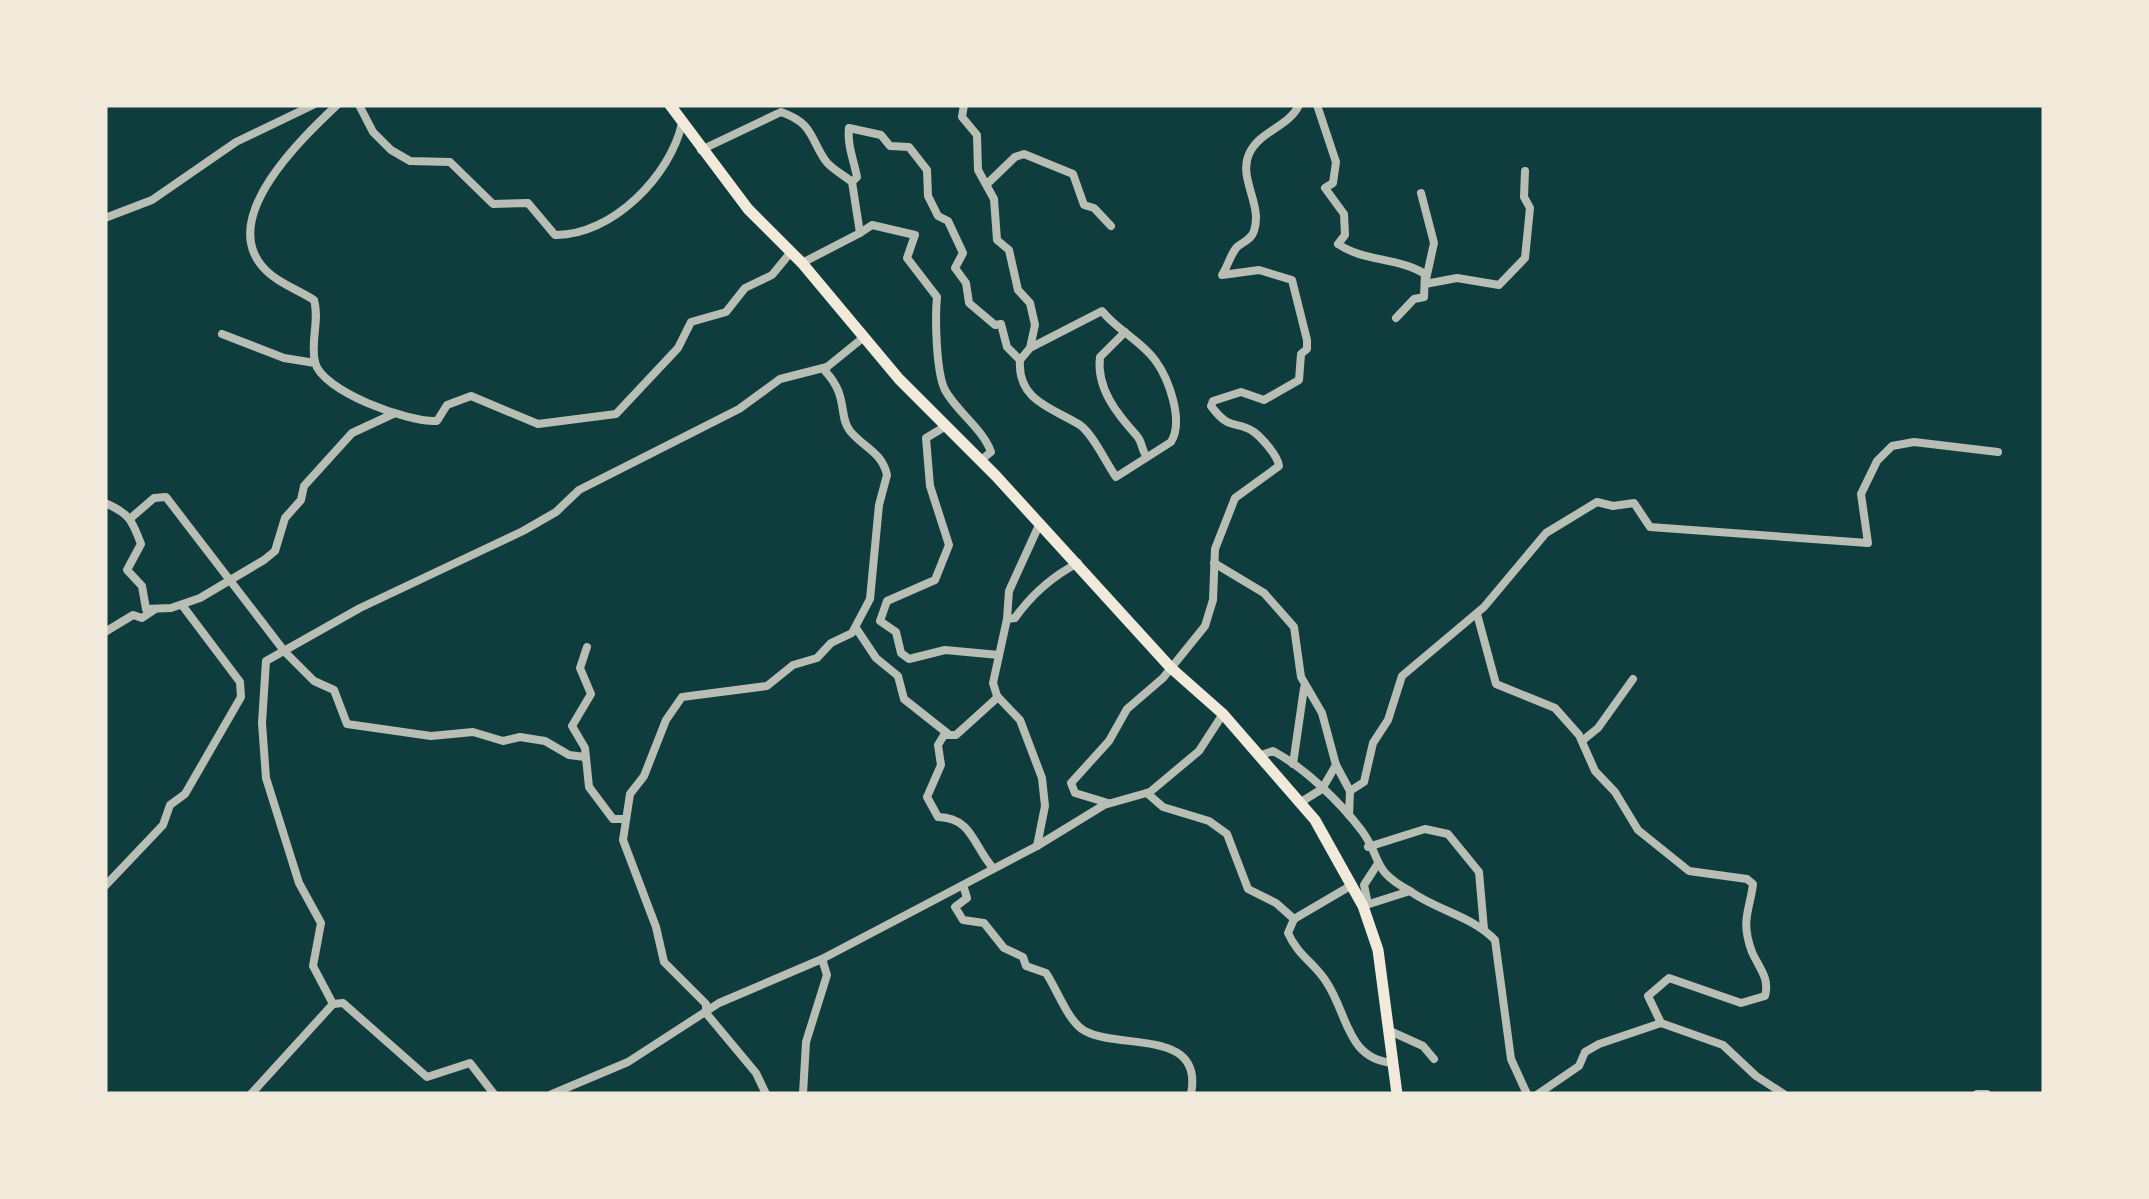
<svg xmlns="http://www.w3.org/2000/svg" width="2149" height="1199" font-family="Montserrat,sans-serif">
	<style>
		.lines { fill: none; stroke-linecap: round; stroke-linejoin: round }
		.minor { stroke: #b8beb3; stroke-width: 8 }
		.primary { stroke: #f1e9da; stroke-width: 11 }
	</style>
	<rect width="100%" height="100%" fill="#0f3d3e"/>
	<g class="lines">
		<g class="minor">
			<path d="M337,105C301,139 220,216 262,266C275,282 297,289 314,300C320,320 310,342 315,362C321,391 409,423 437,421L447,405L471,396L538,424L616,414L678,348L691,322L726,312L745,288L772,275L791,252"/>
			<path d="M359,105L373,132L391,150L410,161L450,162L493,204L528,203L555,235C612,236 671,175 682,123"/>
			<path d="M964,105L962,117L977,135L978,170L994,199L997,240L1009,250L1018,290L1030,303L1035,325L1030,348L1020,360C1017,401 1053,408 1080,425C1093,434 1106,463 1116,477L1171,442C1184,421 1169,379 1155,360C1140,340 1117,330 1102,311L1030,348"/>
			<path d="M1317,105L1336,162L1333,183L1325,188L1344,214L1345,235L1338,244C1364,262 1398,257 1425,274L1424,297L1414,299L1396,318"/>
			<path d="M701,150L781,112C813,123 810,138 825,160C831,169 844,175 852,182L860,233L802,263"/>
			<path d="M852,182L857,177C854,161 847,145 849,128L881,135L890,146L909,147L927,170L928,196L938,216L948,221L963,253L955,268L966,283L969,303L995,325L1001,324L1007,347L1020,360"/>
			<polyline points="987,184 1015,157 1024,154 1073,174 1084,205 1094,208 1111,226"/>
			<polyline points="1421,193 1434,243 1425,284 1457,278 1499,285 1525,258 1530,208 1524,197 1525,171"/>
			<polyline points="105,218 152,200 236,142 313,105"/>
			<path d="M860,233L872,225L915,235L907,258L937,297C935,318 936,372 945,390C957,412 983,429 991,452L981,460"/>
			<path d="M1125,332L1100,357C1096,388 1117,414 1137,436C1143,443 1141,450 1147,457"/>
			<polyline points="222,334 284,358 315,363"/>
			<polyline points="946,426 926,438 930,486 949,545 935,580 887,601 880,621 896,632 901,653 909,659 945,650 999,655"/>
			<path d="M105,503C130,514 132,520 141,544L127,570L142,586L146,609L171,608L200,598L264,560L275,551L285,518L301,500L304,486L352,433L393,414"/>
			<polyline points="132,517 154,498 166,497 285,652 314,681 334,690 347,724 431,736 473,732 503,741 520,737 545,741 569,755 585,757"/>
			<polyline points="1214,563 1264,593 1294,627 1301,677 1322,713 1336,765 1350,791 1349,815"/>
			<path d="M1477,614L1496,684L1555,708L1579,735L1595,771L1615,792L1638,830L1689,871L1747,879L1753,884C1750,910 1740,920 1752,952C1759,968 1770,978 1765,996L1741,1003L1669,978L1648,996L1661,1023"/>
			<polyline points="1007,619 1009,591 1040,523"/>
			<polyline points="856,628 876,658 898,676 904,699 947,733"/>
			<polyline points="105,632 133,615 142,618 154,610"/>
			<polyline points="587,647 580,668 591,694 572,726 585,748 589,787 613,819 623,819"/>
			<polyline points="1582,741 1598,728 1633,679"/>
			<path d="M1261,755L1273,751C1305,768 1340,802 1362,831C1383,860 1370,869 1410,891"/>
			<polyline points="1293,764 1304,688"/>
			<polyline points="1350,791 1364,782 1373,743 1388,720 1402,676 1484,607 1546,533 1597,502 1613,506 1634,503 1650,527 1868,543 1861,494 1877,461 1892,446 1914,442 1998,452"/>
			<path d="M1147,793L1163,807L1209,821L1227,834L1248,889L1276,903L1294,919L1288,933C1298,956 1316,964 1327,983C1348,1015 1347,1060 1394,1063"/>
			<polyline points="1301,802 1322,789 1336,765"/>
			<path d="M1108,803L1075,793L1071,783L1109,741L1127,709L1163,678L1205,626L1213,600L1215,549L1235,498L1279,466C1278,456 1262,438 1254,432C1236,419 1231,433 1211,406L1213,401L1241,392L1264,400L1299,380L1301,354L1307,349V340L1292,280L1259,270L1222,275C1228,266 1230,255 1237,247C1244,241 1251,240 1254,231C1263,204 1238,179 1249,154C1260,130 1288,128 1299,105"/>
			<path d="M1037,846L1045,806L1042,778L1020,720L997,696L993,683L1007,619L1015,618C1032,594 1051,577 1078,563"/>
			<polyline points="1368,847 1425,829 1448,834 1479,872 1484,929"/>
			<path d="M993,868C973,846 973,818 938,817L927,797L941,765L938,745L944,735H956L998,697"/>
			<path d="M963,885L967,898L955,907L963,920L984,923L1004,948L1023,957L1026,966L1046,973C1057,989 1068,1022 1085,1031C1120,1050 1204,1028 1191,1094"/>
			<polyline points="105,886 163,825 170,805 185,794 241,697 240,682 182,605"/>
			<polyline points="1368,904 1364,885 1377,865"/>
			<path d="M1363,906L1410,891C1436,910 1472,916 1495,940L1511,1059L1527,1094"/>
			<polyline points="1294,919 1352,885"/>
			<polyline points="333,1004 343,1003 427,1077 470,1063 494,1094"/>
			<polyline points="1390,1031 1423,1046 1434,1059"/>
			<polyline points="251,1094 333,1004 313,966 321,923 299,883 266,778 262,723 266,661 360,608 523,531 556,512 579,490 739,409 780,379 827,367 864,337"/>
			<polyline points="552,1094 628,1062 719,1003 822,959 1037,846 1104,805 1150,792 1199,751 1223,714"/>
			<path d="M766,1094L756,1073L706,1013V1004L664,962L656,927L623,840L630,794L644,776L666,720L682,697L767,686L793,665L817,658L831,643L852,633L870,599L879,505L887,475C882,452 864,448 850,431C838,416 849,396 825,371L827,367"/>
			<polyline points="803,1094 806,1042 827,975 822,959"/>
			<polyline points="1538,1094 1579,1066 1585,1052 1599,1044 1661,1023 1723,1045 1756,1076 1784,1094"/>
			<polyline points="1977,1094 1987,1094"/>
		</g>
		<polyline class="primary" points="670,105 748,209 802,263 899,379 996,476 1171,668 1223,714 1315,820 1363,906 1378,950 1397,1094"/>
	</g>
	<rect width="2149" height="1199" fill="none" stroke="#f1e9da" stroke-width="215"/>
</svg>
